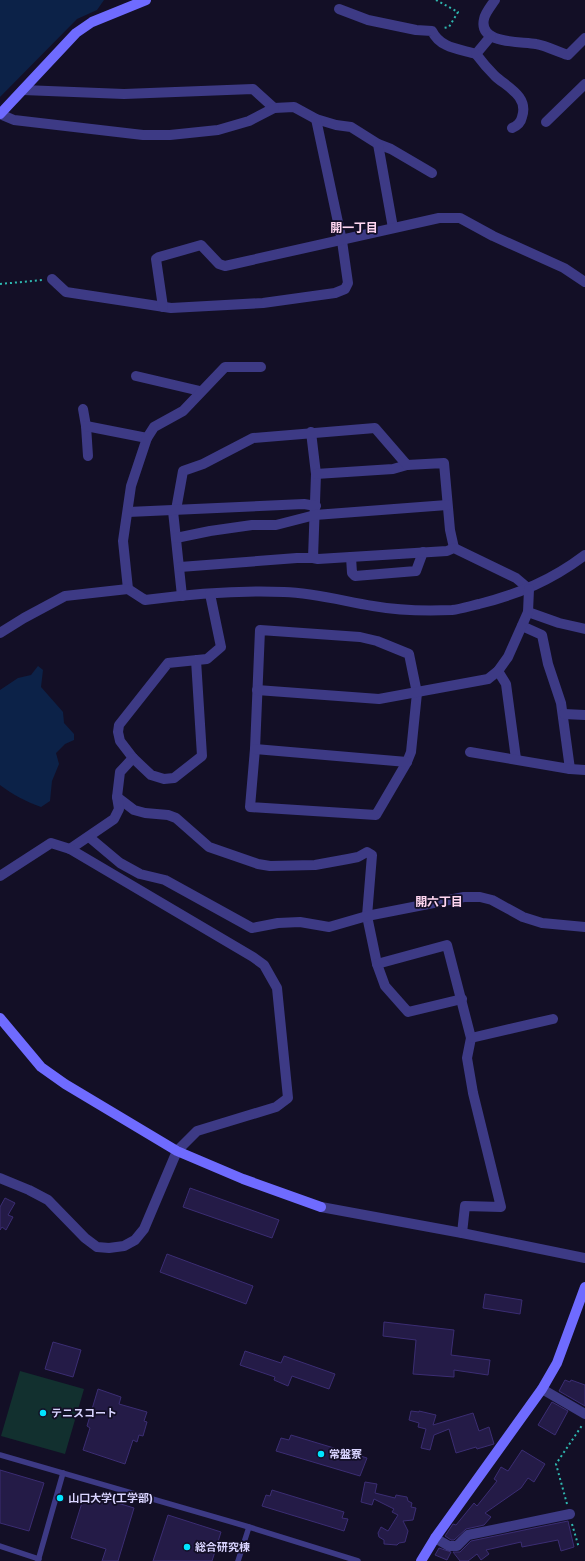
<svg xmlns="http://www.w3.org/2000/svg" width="585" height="1561" font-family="Montserrat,'Noto Sans JP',sans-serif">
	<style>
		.green { fill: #12302f }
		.water { fill: #0c2248 }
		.building { fill: #241b47; stroke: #3b2d73 }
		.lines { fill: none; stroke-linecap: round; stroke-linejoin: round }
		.path { stroke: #2fb8b0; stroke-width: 2; stroke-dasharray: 2 3; stroke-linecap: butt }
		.lane { stroke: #3d3a85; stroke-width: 5.5 }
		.street { stroke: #3d3a85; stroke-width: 10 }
		.secondary { stroke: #6f6bff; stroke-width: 10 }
		.poi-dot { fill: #00e5ff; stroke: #130f26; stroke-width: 1.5 }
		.labels { text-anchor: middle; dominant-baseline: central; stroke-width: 3.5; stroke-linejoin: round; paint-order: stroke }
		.poi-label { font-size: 11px; font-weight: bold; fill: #d9d4ff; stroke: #130f26; text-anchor: start }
		.neighbourhood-label { font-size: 12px; font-weight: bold; fill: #ffd6f0; stroke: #130f26 }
	</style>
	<rect width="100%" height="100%" fill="#130f26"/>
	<polygon class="green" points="20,1371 84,1389 65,1454 1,1436"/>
	<g class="water">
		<polygon points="0,0 104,0 97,10 77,19 0,97"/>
		<path d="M38,666L43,670L41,687L63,712L64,723L74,734V740L65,744L56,753L59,764L52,781L50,801L41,807C25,801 13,795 0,785V690L18,678L31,675Z"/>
	</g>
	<g class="building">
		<polygon points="190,1188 279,1220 272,1238 183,1207"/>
		<polygon points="5,1198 15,1203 8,1215 13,1217 6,1230 2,1227 0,1230 0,1207"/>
		<polygon points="167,1254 253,1286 246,1304 160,1272"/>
		<polygon points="485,1294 522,1300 520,1314 483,1308"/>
		<polygon points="384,1322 454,1330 451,1355 490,1360 488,1375 454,1370 454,1377 413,1374 416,1340 383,1336"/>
		<polygon points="53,1342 81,1350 73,1377 45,1369"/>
		<polygon points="245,1351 281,1363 284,1356 335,1374 329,1389 292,1376 288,1386 274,1380 275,1377 240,1365"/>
		<polygon points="565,1380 570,1382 571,1380 585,1385 585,1406 559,1391"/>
		<polygon points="98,1389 121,1397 119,1404 147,1412 144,1421 147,1422 143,1436 139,1435 137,1442 133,1440 125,1464 83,1450 90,1428 87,1426"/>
		<polygon points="552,1402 568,1411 555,1435 538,1425"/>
		<polygon points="411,1411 419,1412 419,1411 436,1415 433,1425 473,1413 479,1431 489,1427 494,1444 477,1449 476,1447 456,1453 449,1429 434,1435 430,1450 421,1448 426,1429 418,1427 419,1423 409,1420"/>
		<polygon points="291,1435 367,1458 360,1476 276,1451 281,1438 289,1440"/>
		<polygon points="522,1450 545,1464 534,1482 528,1478 521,1488 485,1513 491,1517 484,1525 466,1529 454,1540 451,1540 445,1536 453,1524 456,1525 474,1503 477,1506 497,1481 494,1479 501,1467 508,1471"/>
		<polygon points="0,1470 44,1483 29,1531 0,1523"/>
		<polygon points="365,1482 377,1484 375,1493 395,1498 396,1495 407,1497 408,1501 412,1503 411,1507 416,1508 413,1520 403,1521 408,1531 405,1542 399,1543 397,1545 384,1544 384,1540 379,1537 378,1533 381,1527 388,1531 398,1515 392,1512 394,1509 374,1499 372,1505 361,1502"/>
		<polygon points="272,1490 344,1512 342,1518 348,1519 344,1531 262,1506 266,1495 270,1496"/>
		<polygon points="85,1493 134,1508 118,1561 102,1561 106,1549 71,1538"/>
		<polygon points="168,1515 221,1532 212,1561 153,1561"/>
		<polygon points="568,1521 574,1547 561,1551 558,1540 522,1547 521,1542 486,1550 489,1554 481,1560 477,1554 468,1561 460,1561 453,1552 460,1552 471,1541"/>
		<polygon points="439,1548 451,1552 447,1560 435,1555"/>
	</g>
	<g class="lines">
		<g class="path">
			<polyline points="436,0 458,12 449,27 443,28"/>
			<polyline points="0,284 43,280"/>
			<polyline points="567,1504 556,1464 583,1424"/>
			<polyline points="572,1524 579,1548"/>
		</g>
		<g class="lane">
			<polyline points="0,1455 249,1527 358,1561"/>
			<polyline points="0,1546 39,1559"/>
			<polyline points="38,1561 63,1473"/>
			<polyline points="238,1561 249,1527"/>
		</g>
		<g class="street">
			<path d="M495,0C491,6 485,13 484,19C478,45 522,41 536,44C547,46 558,52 568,55L585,38"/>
			<path d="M339,9L368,20L416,30L432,31C440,48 459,49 476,54L491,36"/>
			<path d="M476,54C482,62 488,69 495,76C507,87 529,96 522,117C521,122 517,126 512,128"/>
			<polyline points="23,90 124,94 253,89 274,108 294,107 316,119 336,125 351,127 378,144 391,149 432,173"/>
			<polyline points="0,114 14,120 143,135 170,135 218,130 249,121 274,108"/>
			<polyline points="546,122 585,84"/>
			<polyline points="378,144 393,228"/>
			<polyline points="52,279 66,292 171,308 263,303 335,293 345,289 348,283 342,241 316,119"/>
			<polyline points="163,307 156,259 159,257 201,245 219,264 225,266 439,218 460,218 493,236 564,268 585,282"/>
			<polyline points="136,376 200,391"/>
			<polyline points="83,409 86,426 88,456"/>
			<polyline points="86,426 147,438"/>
			<polyline points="311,432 316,474 313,558"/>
			<polyline points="316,474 393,469 407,465"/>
			<polyline points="176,510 183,471 203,464 253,438 375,428 407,465 444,463 450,530 454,548"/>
			<polyline points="173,511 182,596"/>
			<polyline points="128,512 304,504 316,506"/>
			<polyline points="176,538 210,531 252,525 276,525 315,515 447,505"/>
			<polyline points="351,557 352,573 355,576 416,571 423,552"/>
			<polyline points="180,567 297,558 313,558 318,559 447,551 454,548 516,578 529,589"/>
			<polyline points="128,589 123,541 131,486 147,438 154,427 183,411 225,367 261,367"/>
			<polyline points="528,612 559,623 585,629"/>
			<polyline points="522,626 542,635 548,664 561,703 570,769"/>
			<polygon points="260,630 360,637 377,641 409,654 417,693 411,752 407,762 376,815 250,807 255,749"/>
			<path d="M0,633L24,618L65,596L128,589L145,600C190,594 237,590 284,592C315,593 343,601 373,606C396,610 429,611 452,610C461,609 470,606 479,604C519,594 552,580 585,555"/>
			<polyline points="196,660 202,756 174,778 164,779 151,775 133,758 120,741 118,732 119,725 168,663 207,659 221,647 210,594"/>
			<polyline points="498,671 506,684 516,759"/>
			<polyline points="257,690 379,699 488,679 498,671 508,657 528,612 529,589"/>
			<polyline points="564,714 585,715"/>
			<polyline points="255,749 407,762"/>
			<polyline points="470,752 570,769 585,770"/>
			<polyline points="117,797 134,810 145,813 168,815 176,818 209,847 258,864 270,866 315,865 348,859 358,857 367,852 372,855 367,916 377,964 385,986 408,1012 462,999"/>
			<polyline points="89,837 120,863 140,874 165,880 252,928 278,923 300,922 329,927 367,916 464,897 480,897 492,900 523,917 542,923 585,927"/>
			<polyline points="70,849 114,819 119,809 117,797 120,772 133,758"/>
			<polyline points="0,876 51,843 70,849 253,957 264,965 277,988 288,1098 276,1107 197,1131 177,1151 144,1229 135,1240 124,1246 109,1248 97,1247 85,1238 48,1200 29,1190 0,1178"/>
			<polyline points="377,964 447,945 471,1038 467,1058 473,1093 501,1207 465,1206 462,1233"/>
			<polyline points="471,1038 553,1019"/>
			<polyline points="321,1207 462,1233 585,1258"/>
			<polyline points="542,1389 585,1414"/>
			<polyline points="435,1538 449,1546 457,1546 468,1535 570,1514"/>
		</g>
		<g class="secondary">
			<polyline points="0,114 76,33 92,22 146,0"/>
			<polyline points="0,1018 41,1067 65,1084 177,1151 243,1179 321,1207"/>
			<polyline points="421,1561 435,1538 542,1389 557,1363 585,1287"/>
		</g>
	</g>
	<g class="poi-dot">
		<circle cx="43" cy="1413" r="4"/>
		<circle cx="321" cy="1454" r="4"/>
		<circle cx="60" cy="1498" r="4"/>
		<circle cx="187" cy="1547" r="4"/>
	</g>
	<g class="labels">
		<g class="poi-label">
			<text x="51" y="1413">テニスコート</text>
			<text x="329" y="1454">常盤寮</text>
			<text x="68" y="1498">山口大学(工学部)</text>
			<text x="195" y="1547">総合研究棟</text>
		</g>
		<g class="neighbourhood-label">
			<text x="354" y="227">開一丁目</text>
			<text x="439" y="901">開六丁目</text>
		</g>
	</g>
</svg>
